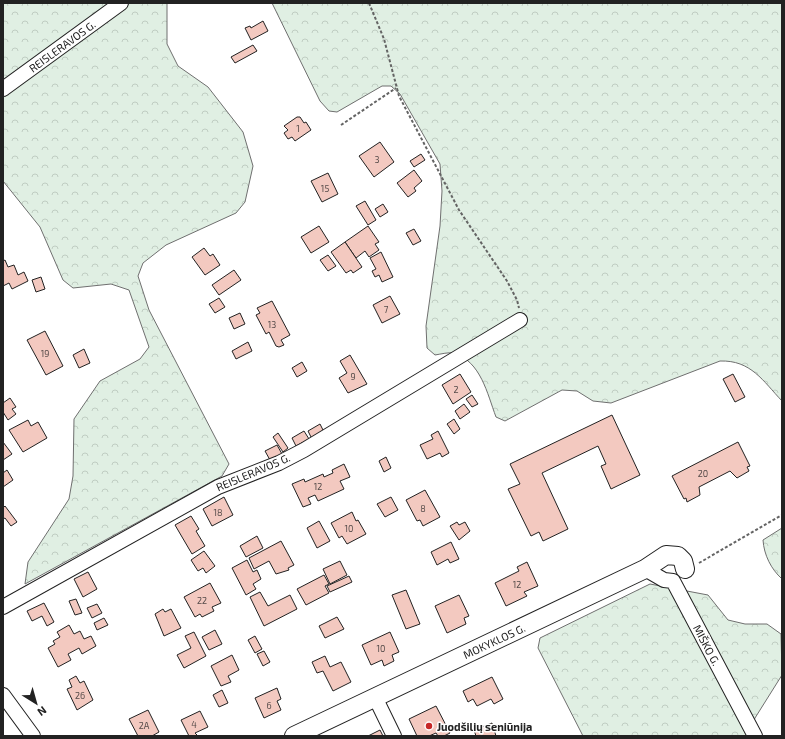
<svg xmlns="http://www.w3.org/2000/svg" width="785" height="739" font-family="'Exo 2',sans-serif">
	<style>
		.forest { fill: url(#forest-crowns); stroke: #6f6f6f }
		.building { fill: #f3c9c0; stroke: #222 }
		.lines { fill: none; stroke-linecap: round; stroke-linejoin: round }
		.minor-casing { stroke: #222; stroke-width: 16 }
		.major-casing { stroke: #222; stroke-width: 20 }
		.path { stroke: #646464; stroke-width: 2; stroke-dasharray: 3 2; stroke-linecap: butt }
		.minor { stroke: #fff; stroke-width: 14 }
		.major { stroke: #fff; stroke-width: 18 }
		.poi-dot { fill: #c62828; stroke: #fff; stroke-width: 1.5 }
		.labels { text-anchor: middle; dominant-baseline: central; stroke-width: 3; stroke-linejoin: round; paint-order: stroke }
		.number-label { font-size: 9px; fill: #564c4a }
		.street-label { font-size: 11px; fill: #222; stroke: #fff }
		.poi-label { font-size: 11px; font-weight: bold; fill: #222; stroke: #fff; text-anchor: start }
	</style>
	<defs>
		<pattern id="forest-crowns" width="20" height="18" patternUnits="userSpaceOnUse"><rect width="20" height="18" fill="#e0efe3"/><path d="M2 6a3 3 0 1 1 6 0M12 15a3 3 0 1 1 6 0" fill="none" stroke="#c0cdc2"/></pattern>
	</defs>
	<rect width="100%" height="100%" fill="#fff"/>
	<g class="forest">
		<polygon points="3,3 167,3 167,44 178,66 208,87 243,132 253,166 245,202 236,213 166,245 143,263 138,276 149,310 229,464 222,476 25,584 28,562 69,499 73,476 74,419 100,381 140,359 149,347 129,290 111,284 73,288 63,280 40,227 3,181"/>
		<path d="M272,3H782V401C763,381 751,360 720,361L611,403L593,401L577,391L562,390L505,421L496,417C487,393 481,362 454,353C449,352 441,354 435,355L427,348L426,326L440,226L442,191L440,164L400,94L391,86H382L337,112L329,111L320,101Z"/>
		<path d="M782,528V579C771,569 764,555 763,540Z"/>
		<polygon points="650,584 708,595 728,620 745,624 767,624 781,634 782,675 755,718 747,736 583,736 538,648 540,638"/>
	</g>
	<g class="building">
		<polygon points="263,21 268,31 251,40 245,28 250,26 251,28"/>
		<polygon points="253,45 257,51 235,63 231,57"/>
		<polygon points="297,117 300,117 304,123 306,122 311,130 295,141 292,137 288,139 284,133 288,130 284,126"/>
		<polygon points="380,142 394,162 374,177 359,156"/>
		<polygon points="421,154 425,160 414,167 410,161"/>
		<polygon points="414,170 422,181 414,188 416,191 408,197 397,183"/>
		<polygon points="328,173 338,194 322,202 311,181"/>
		<polygon points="365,201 376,220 368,225 356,206"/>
		<polygon points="383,204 388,212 380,217 375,209"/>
		<polygon points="319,226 329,242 311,253 301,237"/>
		<polygon points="368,226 379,242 375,244 379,250 369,257 365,251 356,258 345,242"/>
		<polygon points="414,229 421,241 413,245 406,233"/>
		<polygon points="345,242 362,267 353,273 351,270 346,273 331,252"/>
		<polygon points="204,248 210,256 213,254 220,265 205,275 192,257"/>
		<polygon points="381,252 393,277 382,282 379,275 375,277 372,271 376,269 370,258"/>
		<polygon points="328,255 336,266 328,271 320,260"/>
		<polygon points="5,260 8,267 14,265 18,275 24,272 28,281 12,289 9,283 3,286 3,261"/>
		<polygon points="234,270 241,280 219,295 212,285"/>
		<polygon points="41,277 45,289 36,292 32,280"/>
		<polygon points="390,296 400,314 382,323 373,305"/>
		<polygon points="219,298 225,307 215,313 209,304"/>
		<polygon points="272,301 290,335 281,340 284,345 279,347 276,346 269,332 266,334 256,315 260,313 257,308"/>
		<polygon points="240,313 245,324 234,329 229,318"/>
		<polygon points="45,331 63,366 46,375 27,340"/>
		<polygon points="248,342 252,351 236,359 232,351"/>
		<polygon points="84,349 90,363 79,368 73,355"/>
		<polygon points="350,355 367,384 348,393 339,378 347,373 340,361"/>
		<polygon points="302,362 307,371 297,377 292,368"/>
		<polygon points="460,374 471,392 453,404 442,385"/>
		<polygon points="733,374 745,397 735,402 723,379"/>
		<polygon points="472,395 478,404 472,407 466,399"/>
		<polygon points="10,398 16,407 12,409 16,414 8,420 3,412 3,403"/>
		<polygon points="464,404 470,412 460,419 455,411"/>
		<polygon points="612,415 640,475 611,489 601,466 606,464 598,446 542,473 568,529 543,541 539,532 531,536 508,489 520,484 510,464"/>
		<polygon points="454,419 460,429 454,434 447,424"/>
		<polygon points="28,420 31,426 38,422 47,438 23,452 9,430"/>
		<polygon points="320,424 324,432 312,439 308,431"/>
		<polygon points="304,431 309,439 296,446 292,438"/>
		<polygon points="438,431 449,453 442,457 440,453 427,459 420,445 433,439 431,435"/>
		<polygon points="278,433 288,448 283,452 273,437"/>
		<polygon points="3,442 12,454 3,460"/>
		<polygon points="738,442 750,466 747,467 749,471 737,478 730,471 699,487 700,495 687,502 686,498 684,499 672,476"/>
		<polygon points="277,445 282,454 270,460 265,451"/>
		<polygon points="386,457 391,468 384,472 379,461"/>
		<polygon points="344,464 350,477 340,481 344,489 318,501 315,495 308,498 311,504 303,507 292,484 304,479 305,482 323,474 324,477 333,473 332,470"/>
		<polygon points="7,470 13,480 3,487 3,473"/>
		<polygon points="425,490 440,517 423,526 420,520 417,521 406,500"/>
		<polygon points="224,497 233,515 212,526 203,509"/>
		<polygon points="391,497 398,510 385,517 377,504"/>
		<polygon points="5,506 17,522 11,526 5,518 3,519 3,508"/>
		<polygon points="352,512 356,521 358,520 366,534 347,544 342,536 339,538 331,523"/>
		<polygon points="191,516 199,529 196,531 205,546 192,554 175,525"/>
		<polygon points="319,521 330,541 317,548 307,528"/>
		<polygon points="457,522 459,525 465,522 470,531 459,540 450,526"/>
		<polygon points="257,536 263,548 246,557 240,546"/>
		<polygon points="281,541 294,565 288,568 289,570 276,574 269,561 254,569 249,558"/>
		<polygon points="451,542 459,559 450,563 448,559 437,565 431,552"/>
		<polygon points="204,551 215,566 206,573 203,568 198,571 191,560"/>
		<polygon points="247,560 253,572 257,570 261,579 253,584 256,589 246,595 232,568"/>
		<polygon points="340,561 347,575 330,584 323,569"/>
		<polygon points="527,562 538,586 524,592 527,596 506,606 495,583 519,571 517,567"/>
		<polygon points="88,572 97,589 83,597 74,579"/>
		<polygon points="324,575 329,584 325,586 329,593 306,605 297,589"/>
		<polygon points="349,576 352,582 330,592 327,586"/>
		<polygon points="210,583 221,603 212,607 214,611 202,617 200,614 195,617 184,597"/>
		<polygon points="406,590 420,624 406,629 392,595"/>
		<polygon points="260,592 268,606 290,595 297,609 264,626 250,597"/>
		<polygon points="459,595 469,616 464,618 466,624 447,633 435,606"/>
		<polygon points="76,599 82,613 75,615 69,601"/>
		<polygon points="44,603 54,622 47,626 42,616 32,621 27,611"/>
		<polygon points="97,604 102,613 92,618 87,608"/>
		<polygon points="163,609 165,612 171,609 181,628 164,636 155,614"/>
		<polygon points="337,617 344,629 325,638 319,626"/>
		<polygon points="104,618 108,625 97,630 94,623"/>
		<polygon points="69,625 74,634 80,631 84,639 91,636 96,646 82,654 79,648 68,654 71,660 58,667 48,648 55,644 53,641 60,637 57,632"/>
		<polygon points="215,630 222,644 209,650 202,637"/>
		<polygon points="194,632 206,656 184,668 177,655 191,648 185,636"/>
		<polygon points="390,632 399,652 392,655 394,661 384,666 382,660 371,665 362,645"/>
		<polygon points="255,636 262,649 255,653 248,640"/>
		<polygon points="264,651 270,662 263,666 257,654"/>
		<polygon points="232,655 239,670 228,676 231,682 221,686 211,666"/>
		<polygon points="325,656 330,667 341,662 351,682 333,691 323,671 317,673 312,662"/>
		<polygon points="76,676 80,683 84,681 93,700 77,710 67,689 72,687 69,680"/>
		<polygon points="492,677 503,699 494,704 491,699 477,706 473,699 468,702 463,691"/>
		<polygon points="277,688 281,699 277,701 281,710 264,718 255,698"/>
		<polygon points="222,690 228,703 219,707 213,695"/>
		<polygon points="436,706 450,733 444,736 438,736 436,733 429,736 417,736 409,719"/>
		<polygon points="148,710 159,732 152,736 138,736 129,719"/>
		<polygon points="200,711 208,727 195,733 197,735 195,736 189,736 181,720"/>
		<polygon points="492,723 496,736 476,736 474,730"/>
		<polygon points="380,730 383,736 368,736"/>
	</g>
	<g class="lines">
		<g class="minor-casing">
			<g id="minor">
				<polyline points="3,89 121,3"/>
				<polyline points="645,569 664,580 673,581 755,736"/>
				<polyline points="3,607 218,487 279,463 304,450 520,320"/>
				<polyline points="3,695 33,736"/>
				<polyline points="375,697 394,736"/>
			</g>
		</g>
		<g class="major-casing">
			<polyline id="major" points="294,736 645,569 666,555 678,556 683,561 685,569"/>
		</g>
		<g class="path">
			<polyline points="369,3 384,39 399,96 459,210 507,281 517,300 519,308"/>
			<polyline points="341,125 396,88"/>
			<polyline points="699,563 782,515"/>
		</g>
		<use href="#minor" class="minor"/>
		<use href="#major" class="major"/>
	</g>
	<circle class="poi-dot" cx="429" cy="726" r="4"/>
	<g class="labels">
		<g class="number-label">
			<text x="298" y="128">1</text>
			<text x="377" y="159">3</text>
			<text x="325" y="188">15</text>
			<text x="386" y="309">7</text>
			<text x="272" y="324">13</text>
			<text x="45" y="353">19</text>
			<text x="353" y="376">9</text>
			<text x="456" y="389">2</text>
			<text x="703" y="473">20</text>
			<text x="318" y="486">12</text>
			<text x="423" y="508">8</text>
			<text x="218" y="512">18</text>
			<text x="349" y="528">10</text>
			<text x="517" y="584">12</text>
			<text x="202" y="600">22</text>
			<text x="381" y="648">10</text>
			<text x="80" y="695">26</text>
			<text x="269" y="705">6</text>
			<text x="194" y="724">4</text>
			<text x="144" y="725">2A</text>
		</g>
		<g class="street-label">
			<text transform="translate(62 46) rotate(-36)">REISLERAVOS G.</text>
			<text transform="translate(253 472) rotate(-23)">REISLERAVOS G.</text>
			<text transform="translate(494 641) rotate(-25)">MOKYKLOS G.</text>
			<text transform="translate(707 645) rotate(62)">MIŠKO G.</text>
		</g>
		<g class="poi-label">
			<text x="437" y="726">Juodšilių seniūnija</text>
		</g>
	</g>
	<rect width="785" height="739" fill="none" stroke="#222222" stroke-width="8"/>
	<g transform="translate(36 703) rotate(143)" stroke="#ffffff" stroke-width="3" paint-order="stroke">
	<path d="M0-3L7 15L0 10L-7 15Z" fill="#222222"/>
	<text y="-6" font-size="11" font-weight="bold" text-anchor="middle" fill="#222222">N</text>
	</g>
</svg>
